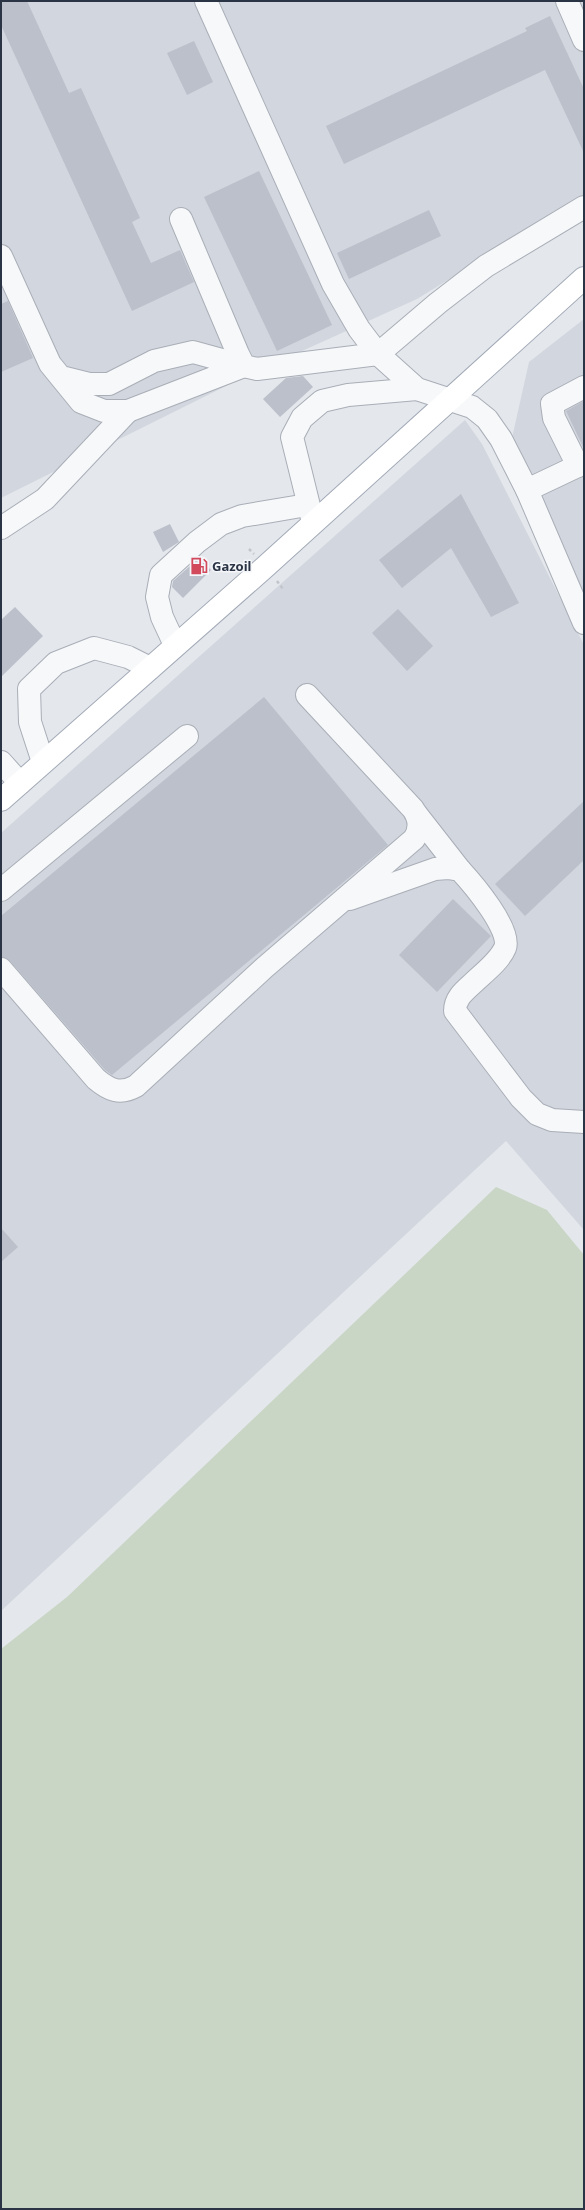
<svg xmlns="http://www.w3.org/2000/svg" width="585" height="2210" font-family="'Noto Sans',sans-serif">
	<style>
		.built { fill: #d2d6de }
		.green { fill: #c9d6c5 }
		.building { fill: #bbc0ca }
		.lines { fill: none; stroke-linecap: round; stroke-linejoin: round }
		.minor-casing { stroke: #a9aeb7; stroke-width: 24 }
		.major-casing { stroke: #a3abb8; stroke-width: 24 }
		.path { stroke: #c2c5cb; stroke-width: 2.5; stroke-dasharray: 3 3; stroke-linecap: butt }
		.minor { stroke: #f7f8fa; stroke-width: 22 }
		.major { stroke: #fff; stroke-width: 22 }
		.labels { text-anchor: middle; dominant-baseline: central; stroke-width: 3; stroke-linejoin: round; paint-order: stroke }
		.poi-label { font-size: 13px; font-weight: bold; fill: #2b3445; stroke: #f4f6f9; text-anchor: start }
	</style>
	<rect width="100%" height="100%" fill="#e4e7ec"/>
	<g class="built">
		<polygon points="1,1 584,1 584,196 417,299 240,379 1,498"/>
		<polygon points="584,319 584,600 512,438 529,362"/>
		<polygon points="465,420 482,444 584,645 584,1230 506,1141 1,1611 1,833"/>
	</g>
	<polygon class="green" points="496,1187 547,1210 584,1255 584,2209 1,2209 1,1649 67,1597"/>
	<g class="building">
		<polygon points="1,1 27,1 69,93 81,88 140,218 132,222 151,263 180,250 194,282 132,311 1,25"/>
		<polygon points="550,16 584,89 584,153 545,70 344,164 326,126 527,31 525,28"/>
		<polygon points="194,41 213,82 187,95 167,53"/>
		<polygon points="259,171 332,325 277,351 204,197"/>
		<polygon points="429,210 441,236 349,279 337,253"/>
		<polygon points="8,301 33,358 1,372 1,304"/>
		<polygon points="303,376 313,387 280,417 263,399 286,378"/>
		<polygon points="584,401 584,449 566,411"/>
		<polygon points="461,494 519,603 491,617 451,548 402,588 379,560"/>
		<polygon points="170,524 179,542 163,552 153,532"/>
		<polygon points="199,558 211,570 183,598 172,587 173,581"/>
		<polygon points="15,607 43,636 1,677 1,620"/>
		<polygon points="398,609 433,646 407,671 372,633"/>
		<polygon points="264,697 388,845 112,1075 105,1070 10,961 1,957 1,916"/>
		<polygon points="584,801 584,860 525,916 495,884"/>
		<polygon points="453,899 491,936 437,992 399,955"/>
		<polygon points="1,1228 18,1247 1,1262"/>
	</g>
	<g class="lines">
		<g class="minor-casing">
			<g id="minor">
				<polyline points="206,1 333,284 359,329 378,354 417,389 472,407 487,419 501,439 527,490 584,623"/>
				<polyline points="567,1 584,40"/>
				<polyline points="181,219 238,354 244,366 257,369 378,354 438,303 486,266 584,207"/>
				<polyline points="1,256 50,364 81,402 104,411 128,411 244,366 193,352 154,361 109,384 89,384 61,377"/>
				<polyline points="578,466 554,418 552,404 584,387"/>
				<polyline points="527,490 584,463"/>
				<polyline points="312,518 292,437 302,418 322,401 348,395 417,389"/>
				<polyline points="1,528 45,499 128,411"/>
				<polyline points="175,645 162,617 157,597 161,575 197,542 221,524 242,516 307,505"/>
				<polyline points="1,762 20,783"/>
				<polyline points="43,762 30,722 29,689 56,663 94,648 128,657 150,668"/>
				<polyline points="417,815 460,870"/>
				<polyline points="1,890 187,736"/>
				<path d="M350,899L435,869L448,868L460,870C473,884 512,930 505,948C499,962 482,974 472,984C463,992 455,999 455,1011L521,1098L537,1114L552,1120L584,1122"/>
				<path d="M1,969L96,1079C109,1090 120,1095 136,1086L264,968L414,839C421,829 420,819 413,809L307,695"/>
			</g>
		</g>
		<g class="major-casing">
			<polyline id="major" points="1,800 265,567 584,278"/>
		</g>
		<g class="path">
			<polyline points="249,549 254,554"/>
			<polyline points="277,581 283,589"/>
		</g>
		<use href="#minor" class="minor"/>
		<use href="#major" class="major"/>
	</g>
	<defs>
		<g id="fuel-bare" transform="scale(1.38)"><path d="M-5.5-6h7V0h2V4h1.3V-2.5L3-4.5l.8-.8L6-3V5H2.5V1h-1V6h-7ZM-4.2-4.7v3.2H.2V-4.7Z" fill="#d1495b" stroke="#f4f6f9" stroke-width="2.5" paint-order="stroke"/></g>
	</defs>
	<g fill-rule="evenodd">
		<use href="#fuel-bare" x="199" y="566"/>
	</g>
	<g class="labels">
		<g class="poi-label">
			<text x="212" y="566">Gazoil</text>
		</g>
	</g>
	<rect width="585" height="2210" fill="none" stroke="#2b3445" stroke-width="4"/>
</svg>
